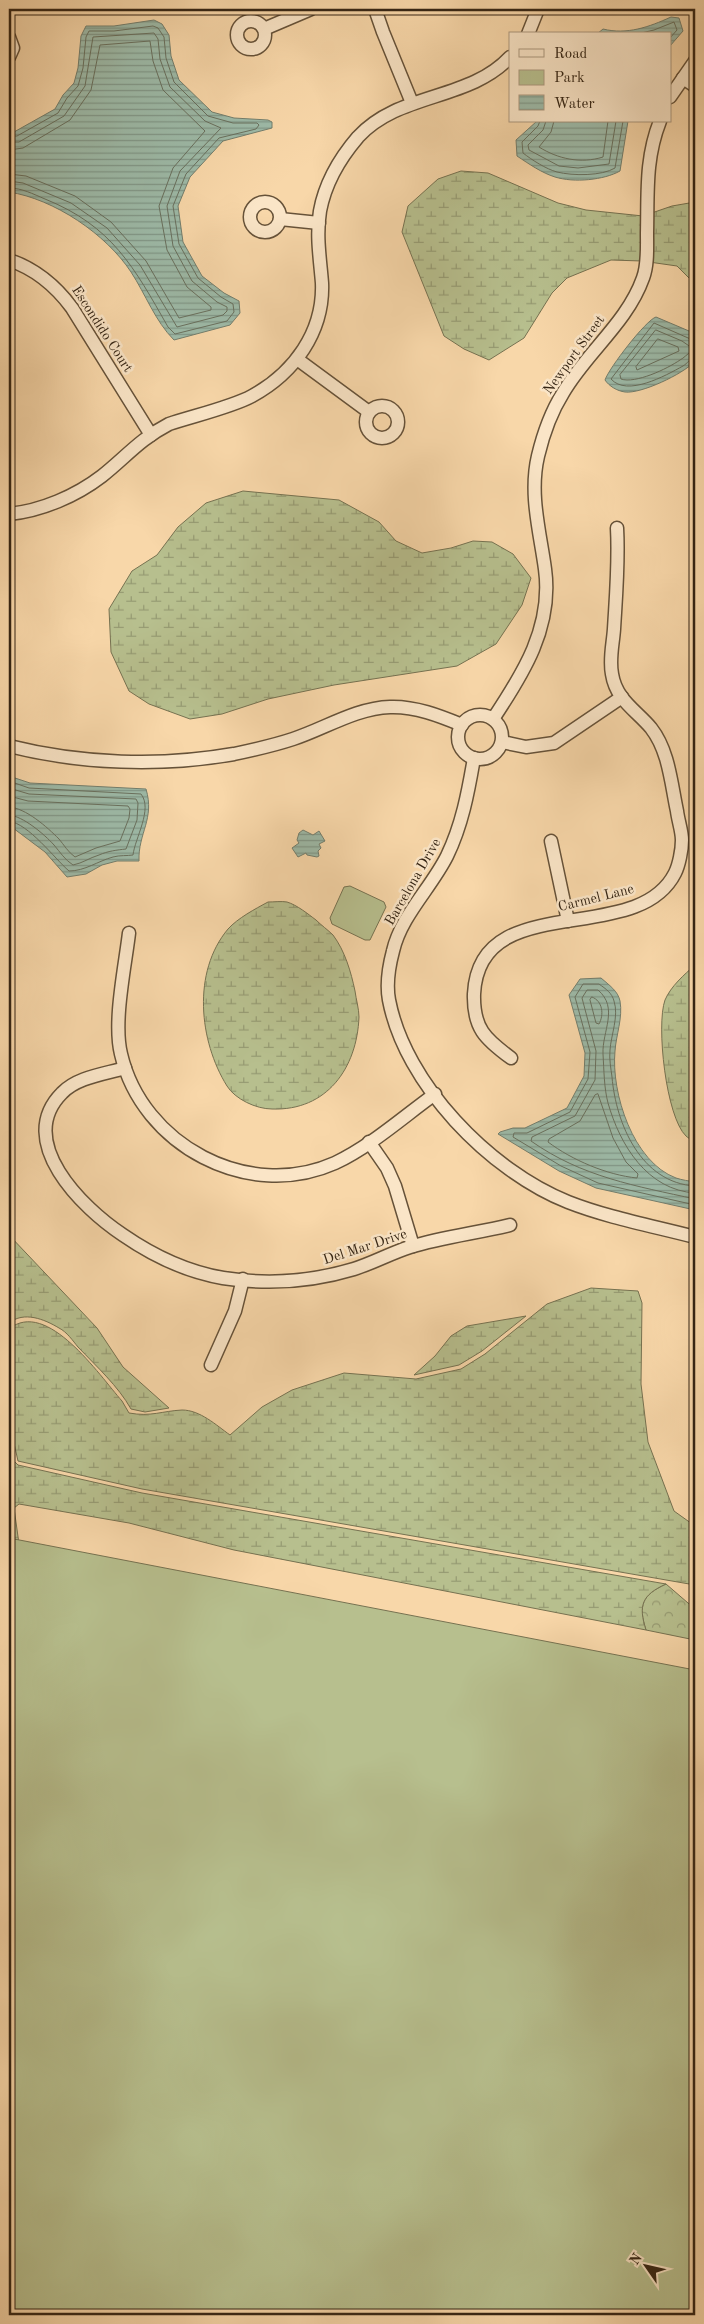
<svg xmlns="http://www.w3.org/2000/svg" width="704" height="2324" font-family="'Old Standard TT',serif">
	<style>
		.forest { fill: url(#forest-crowns); stroke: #767251 }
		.wetland { fill: url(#wetland-marsh); stroke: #767251 }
		.green { fill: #b7bf8e; stroke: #767251 }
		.water { fill: url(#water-rules); stroke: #737e6d }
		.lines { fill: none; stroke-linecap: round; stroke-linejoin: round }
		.shore { stroke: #69705e; stroke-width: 1 }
		.minor-casing { stroke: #665239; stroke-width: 15 }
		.minor { stroke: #fae5c7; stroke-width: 12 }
		.labels { text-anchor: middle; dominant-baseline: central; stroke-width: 5; stroke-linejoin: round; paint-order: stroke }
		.street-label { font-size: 14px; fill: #352514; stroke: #fae5c7 }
	</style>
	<defs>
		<pattern id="forest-crowns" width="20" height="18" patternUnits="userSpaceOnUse" patternTransform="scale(1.25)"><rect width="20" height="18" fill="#b7bf8e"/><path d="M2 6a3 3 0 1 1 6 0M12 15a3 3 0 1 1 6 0" fill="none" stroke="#969b73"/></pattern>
		<pattern id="wetland-marsh" width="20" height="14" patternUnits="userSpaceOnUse" patternTransform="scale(1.25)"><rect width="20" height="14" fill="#b7bf8e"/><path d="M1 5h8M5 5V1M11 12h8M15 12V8" fill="none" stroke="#969b73"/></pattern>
		<pattern id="water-rules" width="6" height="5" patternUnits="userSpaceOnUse" patternTransform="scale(1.25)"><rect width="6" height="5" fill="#9dbaa8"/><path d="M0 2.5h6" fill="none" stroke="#819788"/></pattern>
	</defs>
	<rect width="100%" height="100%" fill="#f8d7a9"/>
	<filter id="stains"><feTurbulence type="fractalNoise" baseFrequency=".004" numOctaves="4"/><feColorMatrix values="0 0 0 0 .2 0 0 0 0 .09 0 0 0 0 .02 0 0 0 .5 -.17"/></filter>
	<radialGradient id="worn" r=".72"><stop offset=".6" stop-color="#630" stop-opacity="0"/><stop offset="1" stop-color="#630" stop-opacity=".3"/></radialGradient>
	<path class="forest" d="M666,1584L695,1609V1640L646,1630C638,1605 642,1595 666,1584Z"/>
	<g class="wetland">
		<polygon points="461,171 488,173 558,203 586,210 643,216 672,206 695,202 695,289 691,280 677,266 642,261 611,260 567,278 552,293 524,338 489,360 464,349 444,336 402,232 408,206 438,179"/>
		<polygon points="243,491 339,500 379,522 396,541 422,553 451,548 473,541 492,542 513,554 531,578 522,605 496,644 457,666 334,685 268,699 222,714 190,719 149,704 129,691 111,652 109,609 132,571 157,555 178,527 206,503"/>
		<path d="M268,902C274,902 282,901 287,902C297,905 308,914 316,920C321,925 328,930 333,935C345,951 351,972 355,991C356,999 359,1009 359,1017C357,1068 327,1111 272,1109C256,1109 235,1099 227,1086C199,1041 192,972 228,929C238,918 255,909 268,902Z"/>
		<path d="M695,965V1142C692,1140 688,1138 686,1136C666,1117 656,1025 665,1000C671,986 684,975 695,965Z"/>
		<path d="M9,1235L97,1328L123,1367L169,1408L145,1412L131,1409C118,1386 97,1367 78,1347C73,1341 67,1332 59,1328C44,1319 24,1311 9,1323Z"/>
		<path d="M591,1288L638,1291L642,1303L641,1384L648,1442L674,1511L695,1526V1585L142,1489L18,1461L9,1421V1329C47,1298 99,1375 122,1401L129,1413C151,1417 162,1411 182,1410C200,1410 216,1425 230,1435L262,1407L292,1390L344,1373L416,1379L461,1369L485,1354L547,1304Z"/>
		<polygon points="526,1316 482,1351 459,1365 414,1375 435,1356 451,1336 467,1326"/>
		<path d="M9,1436L14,1461L18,1465L142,1493L666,1584C642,1595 638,1605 646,1630L234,1550L129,1523L19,1504L14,1508L21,1558L9,1590Z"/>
	</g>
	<g class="green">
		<polygon points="350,886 384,902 386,907 370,940 365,940 332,924 330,918 344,887"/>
		<polygon points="9,1538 695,1670 695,2315 9,2315"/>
	</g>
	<g class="water">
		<path d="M671,17L679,18L683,31L670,46V34H597L603,29C627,35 649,27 671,17Z"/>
		<path d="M154,20L162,24L169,35L171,56L179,80L212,112L234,118L268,120L272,122V128L223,141L190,177L178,206L183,242L202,276L224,293L239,301L240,313L230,325L174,340C155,321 146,295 131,272C106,234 54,199 9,192V131L14,132L55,109L63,95L74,83L78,68L81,36L86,26H114Z"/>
		<path d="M537,121H628L620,171C604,180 574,183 555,177C542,173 529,164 517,156L516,140Z"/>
		<path d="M656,317L689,331L695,338L694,362C683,374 641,394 625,392C617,391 609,386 605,380C609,368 646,320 656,317Z"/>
		<path d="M9,776L30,783L146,789C155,819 138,833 139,861H117L102,865L86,874L67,877L45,852L9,825Z"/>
		<polygon points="303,830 313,835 319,831 325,841 319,844 321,848 318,851 319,856 317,857 307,855 306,853 298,857 292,848 299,843 297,840 299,833"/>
		<path d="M601,978C609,985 618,991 620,1001C623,1018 616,1035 615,1051C611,1093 633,1162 676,1178C682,1180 689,1181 695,1182V1210L596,1188L559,1171L498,1134L500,1132L513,1128H525L567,1108L584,1076L585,1053L569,995L580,979Z"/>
	</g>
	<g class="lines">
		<g class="shore">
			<polyline points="637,34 654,30 674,22 677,30 670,38"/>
			<path d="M540,121L538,126L522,142L523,153C532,160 546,169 557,172C573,176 602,176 615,168L623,121"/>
			<polyline points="546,121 543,130 528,145 529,150 559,166 578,168 609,164 616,121"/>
			<path d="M554,121L551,132L539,147C558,159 581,164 603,157L608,121"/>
			<path d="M9,136H17L58,113L67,98L78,86L83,68L86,37L89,31H114L153,26L158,28L164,37L166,58L174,82L208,116L233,123H257L259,125L256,129L219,138L186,174L173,206L179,244L198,278L221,297L233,304L234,312L227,321L175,334L168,327C134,267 112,226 45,199C33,194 22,188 9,188"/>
			<polyline points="9,142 19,142 64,116 85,86 93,37 154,33 158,39 160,59 170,87 205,121 221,128 180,171 167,206 173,246 192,281 217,302 227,307 227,311 223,315 177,327 140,265 107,228 71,203 23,183 9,181"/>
			<polyline points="9,150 23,148 70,120 91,90 100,45 150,41 153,61 163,90 205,131 173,168 159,206 167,250 187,287 211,307 211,310 179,318 146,261 111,222 75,196 26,176 9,174"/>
			<path d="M656,330L682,341L692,348V351C687,354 684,358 680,360C667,369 635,384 621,379L620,375Z"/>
			<polygon points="658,339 678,347 679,351 637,370 636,367"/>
			<path d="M695,341L654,323L611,379C627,397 665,376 683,366C688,363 689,359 695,358"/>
			<path d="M9,781L29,788L141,794C153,809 135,838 133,855C127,856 120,855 113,857C98,861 85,871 69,871C54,858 29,824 9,821"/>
			<path d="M9,788L29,794L136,799L138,803L137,820L126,849C117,850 108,851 99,855C89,858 83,863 73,865C65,860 60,852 54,845C44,834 23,816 9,815"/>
			<path d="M9,796L28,801L128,806L130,809L129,818L120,841L96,848L75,857C68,852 64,845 59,839C47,827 26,808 9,807"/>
			<path d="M592,997C603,1001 604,1015 599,1024L596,1023L590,1000Z"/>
			<path d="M598,1094L613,1138L626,1162L638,1174L637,1178C607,1175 572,1160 548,1142L549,1139L580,1121L595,1095Z"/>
			<path d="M695,1186C641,1183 616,1124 612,1077C611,1069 609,1059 610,1050C611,1035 619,1016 614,1001C612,993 606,989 599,984H583L575,997L590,1052L588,1079L570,1112L527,1133H514L513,1137L561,1166L598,1183L695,1205"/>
			<path d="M695,1193C647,1190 620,1145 608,1103C604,1088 604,1070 603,1054C602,1031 619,1008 598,990H587L582,998L596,1051L595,1080L575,1116L532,1137L531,1141C582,1177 636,1186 695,1199"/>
		</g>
		<g class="minor-casing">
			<g id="minor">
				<polyline points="375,9 383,32 412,103"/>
				<circle cx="251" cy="35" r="14"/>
				<polyline points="264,29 311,9"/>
				<polyline points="528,34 538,9"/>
				<polyline points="9,37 13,48 9,57"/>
				<polyline points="683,78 695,86"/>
				<polyline points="670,97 695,61"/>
				<circle cx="265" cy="217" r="15"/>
				<polyline points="280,219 319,223"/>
				<path d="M9,260C36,269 55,285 72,308L151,435"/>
				<polyline points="297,359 369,412"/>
				<circle cx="382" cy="422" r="16"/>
				<path d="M9,514C41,511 76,496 102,476C126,457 140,439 169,424C193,416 232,407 252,396C294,373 324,332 322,283C320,258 316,236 320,211C325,184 340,158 358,137C399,92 469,101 510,57"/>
				<circle cx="480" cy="737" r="22"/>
				<path d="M493,719C523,674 553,627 545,569C540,532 529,494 538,456C543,435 551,412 563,393C586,353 627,323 643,278C648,265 647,248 647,233C648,194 645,159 660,121"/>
				<polyline points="502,742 526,747 554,743 622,697"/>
				<path d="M9,746C81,764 161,767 234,754C253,750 275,745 293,739C324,729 356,708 390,707C415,706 440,716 462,725"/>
				<path d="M474,758C468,793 462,825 447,856C431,888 401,916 393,951C389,966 386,984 389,1000C405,1084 490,1171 568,1202C609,1218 653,1226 695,1237"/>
				<polyline points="551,841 568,921"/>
				<path d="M129,933C125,967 113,1022 121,1054C142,1145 248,1202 335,1163C371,1146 403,1117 435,1094"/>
				<path d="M511,1058C485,1039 473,1028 474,994C479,887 637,949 675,873C679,865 682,850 682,840C682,831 678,820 677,811C671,783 669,751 651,728C636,710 616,700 612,674C609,659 613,644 614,629C616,595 619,562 617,528"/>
				<path d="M125,1068C105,1074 77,1077 62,1093C14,1141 82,1208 123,1235C152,1255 188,1272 223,1278C268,1285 311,1282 354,1269C373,1263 391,1253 410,1247C442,1237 477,1233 510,1225"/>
				<polyline points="369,1142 387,1168 395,1186 413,1246"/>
				<polyline points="211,1365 235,1311 243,1279"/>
			</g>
		</g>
		<use href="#minor" class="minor"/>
	</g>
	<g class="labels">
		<g class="street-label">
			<text transform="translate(102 329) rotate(57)">Escondido Court</text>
			<text transform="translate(574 355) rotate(-54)">Newport Street</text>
			<text transform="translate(413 882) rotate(-60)">Barcelona Drive</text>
			<text transform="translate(596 898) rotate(-14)">Carmel Lane</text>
			<text transform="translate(365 1247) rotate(-18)">Del Mar Drive</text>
		</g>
	</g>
	<rect width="704" height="2324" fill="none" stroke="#f8d7a9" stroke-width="30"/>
	<rect x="10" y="10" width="684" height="2304" fill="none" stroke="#352514" stroke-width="2.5"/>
	<rect x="15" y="15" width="674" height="2294" fill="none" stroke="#352514"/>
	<rect x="509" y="32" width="162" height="90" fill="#fae5c7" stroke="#ab987f"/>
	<rect x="519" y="49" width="25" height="8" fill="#fae5c7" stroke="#ab987f"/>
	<text x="554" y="58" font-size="15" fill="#352514">Road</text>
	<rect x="519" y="70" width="25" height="15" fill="#b7bf8e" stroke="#ab987f"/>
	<text x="554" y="82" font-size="15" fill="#352514">Park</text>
	<rect x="519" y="95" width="25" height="15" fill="url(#water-rules)" stroke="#ab987f"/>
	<text x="554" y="108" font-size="15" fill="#352514">Water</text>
	<g transform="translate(646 2266) rotate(304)" stroke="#fae5c7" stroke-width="4" paint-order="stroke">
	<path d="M0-4L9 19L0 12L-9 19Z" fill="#352514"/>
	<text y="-8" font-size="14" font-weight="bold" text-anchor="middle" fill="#352514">N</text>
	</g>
	<rect width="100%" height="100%" filter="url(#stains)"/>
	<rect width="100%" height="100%" fill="url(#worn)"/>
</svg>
